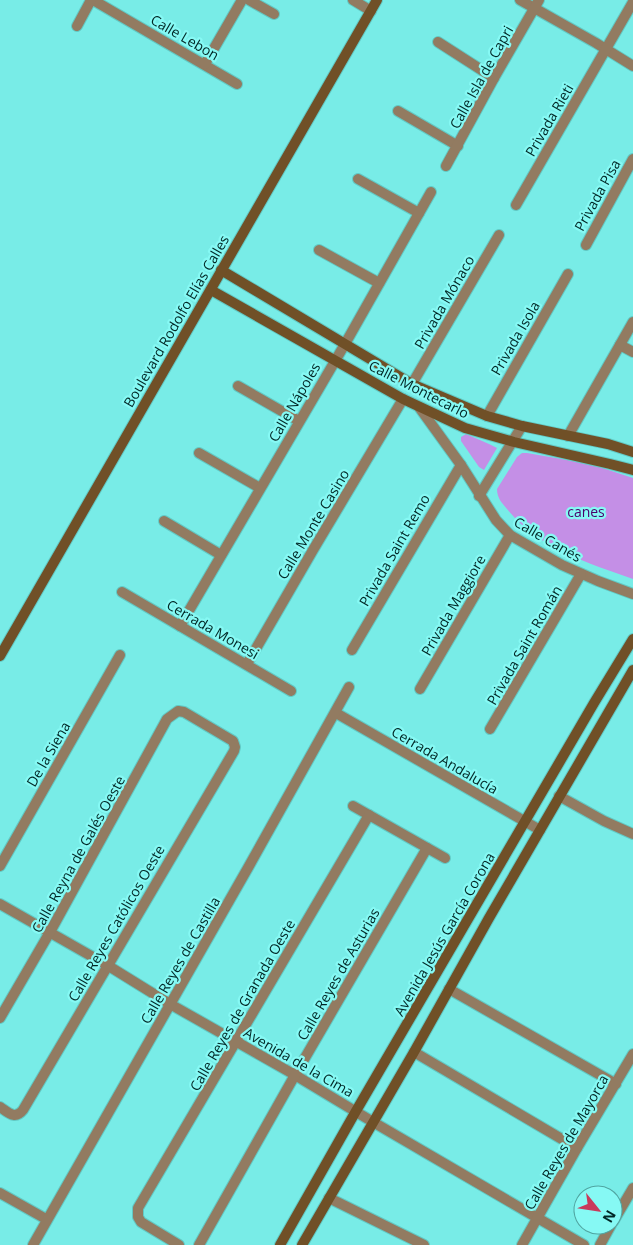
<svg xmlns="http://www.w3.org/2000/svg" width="633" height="1245" font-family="'Open Sans',sans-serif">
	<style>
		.green { fill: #c48fe6 }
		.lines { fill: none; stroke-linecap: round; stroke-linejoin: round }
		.street-casing { stroke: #62c9c4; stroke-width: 12 }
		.secondary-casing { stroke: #62c9c4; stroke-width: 12 }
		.street { stroke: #927b61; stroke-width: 10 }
		.secondary { stroke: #705027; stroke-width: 10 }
		.labels { text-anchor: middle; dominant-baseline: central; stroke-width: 4.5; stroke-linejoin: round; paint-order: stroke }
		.street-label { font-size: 14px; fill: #002725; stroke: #86f9f4 }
		.park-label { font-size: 14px; fill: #4b006b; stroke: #86f9f4 }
	</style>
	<rect width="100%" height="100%" fill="#78ece7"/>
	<g class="green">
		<polygon points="466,434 489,444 497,448 484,470 479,467 461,441 461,437"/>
		<path d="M522,453H527L590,464L633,478V579C588,563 538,548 507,509C502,503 497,498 497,489L517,457Z"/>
	</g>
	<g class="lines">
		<g class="street-casing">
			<g id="street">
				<polyline points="93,0 237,84"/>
				<polyline points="249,0 274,14"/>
				<polyline points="353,0 371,11"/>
				<polyline points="520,0 596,43 633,66"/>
				<polyline points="77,26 91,0"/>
				<polyline points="438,42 494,78"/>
				<polyline points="205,64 242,0"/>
				<polyline points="398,111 458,146"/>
				<polyline points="446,166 494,78 539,0"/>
				<polyline points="358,179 419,213"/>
				<polyline points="516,205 633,2"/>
				<polyline points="586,245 633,159"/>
				<polyline points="319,250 379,283"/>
				<polyline points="620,345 633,352"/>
				<polyline points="412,384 499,235"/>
				<polyline points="238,386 299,421"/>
				<polyline points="419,407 461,465 496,520 510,535 562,565 598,581 633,594"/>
				<polyline points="487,416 568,274"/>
				<polyline points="568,436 633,322"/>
				<polyline points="199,453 260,488"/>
				<polyline points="479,496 522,426"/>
				<polyline points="164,521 221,555"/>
				<polyline points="122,592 291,691"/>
				<polyline points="180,626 345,344 431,192"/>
				<polyline points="352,650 461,465"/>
				<polyline points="247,664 313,550 403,399"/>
				<polyline points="420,689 510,535"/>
				<polyline points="336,713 540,830"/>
				<polyline points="490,729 581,574"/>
				<polyline points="559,796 604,821 633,834"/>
				<polyline points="353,806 445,858"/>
				<polyline points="0,866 120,655"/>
				<polyline points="0,904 107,965 170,1004 295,1075 373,1122 584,1245"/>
				<polyline points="449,989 616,1084"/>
				<path d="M0,1018L50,932L167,719L178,711L184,712L233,741L235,747L234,751L23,1110C15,1120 9,1113 0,1107"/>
				<polyline points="414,1052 577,1148"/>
				<polyline points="0,1193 46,1219"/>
				<polyline points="329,1198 424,1245"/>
				<polyline points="613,1222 633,1188"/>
				<polyline points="33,1245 249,866 349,687"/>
				<polyline points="179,1245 141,1222 138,1217 138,1208 369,815"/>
				<polyline points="199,1245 295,1075 427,848"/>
				<polyline points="522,1245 577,1148 633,1054"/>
				<polyline points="600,1245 611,1225"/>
			</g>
		</g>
		<g class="secondary-casing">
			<g id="secondary">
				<polyline points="221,270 345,344 412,384 433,393 487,416 522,426 608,444 633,452"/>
				<polyline points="211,290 403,399 465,428 514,442 610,464 633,470"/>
				<polyline points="0,656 377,0"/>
				<polyline points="280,1245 356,1111 594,703 633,639"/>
				<polyline points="302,1245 414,1052 489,918 633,670"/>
			</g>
		</g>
		<use href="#street" class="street"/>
		<use href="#secondary" class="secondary"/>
	</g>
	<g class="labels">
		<g class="street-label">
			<text transform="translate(185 37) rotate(30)">Calle Lebon</text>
			<text transform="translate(481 77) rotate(-61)">Calle Isla de Capri</text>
			<text transform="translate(549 120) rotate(-60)">Privada Rieti</text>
			<text transform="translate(597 195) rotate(-61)">Privada Pisa</text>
			<text transform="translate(444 302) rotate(-60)">Privada Mónaco</text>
			<text transform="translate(176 321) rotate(-60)">Boulevard Rodolfo Elías Calles</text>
			<text transform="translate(515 338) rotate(-60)">Privada Isola</text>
			<text transform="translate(419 389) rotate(27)">Calle Montecarlo</text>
			<text transform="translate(294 402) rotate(-60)">Calle Nápoles</text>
			<text transform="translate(313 524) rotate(-59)">Calle Monte Casino</text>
			<text transform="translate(548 539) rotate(30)">Calle Canés</text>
			<text transform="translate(394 550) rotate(-60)">Privada Saint Remo</text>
			<text transform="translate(453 605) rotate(-60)">Privada Maggiore</text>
			<text transform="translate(213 629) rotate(30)">Cerrada Monesi</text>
			<text transform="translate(524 645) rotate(-60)">Privada Saint Román</text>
			<text transform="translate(48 754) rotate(-60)">De la Siena</text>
			<text transform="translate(445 760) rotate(30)">Cerrada Andalucía</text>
			<text transform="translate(78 854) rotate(-61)">Calle Reyna de Galés Oeste</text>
			<text transform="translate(116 923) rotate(-60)">Calle Reyes Católicos Oeste</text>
			<text transform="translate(444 934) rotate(-60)">Avenida Jesús García Corona</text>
			<text transform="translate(180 960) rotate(-60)">Calle Reyes de Castilla</text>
			<text transform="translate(338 974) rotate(-60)">Calle Reyes de Asturias</text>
			<text transform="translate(242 1005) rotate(-60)">Calle Reyes de Granada Oeste</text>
			<text transform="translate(299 1062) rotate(30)">Avenida de la Cima</text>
			<text transform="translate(566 1142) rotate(-60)">Calle Reyes de Mayorca</text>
		</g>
		<g class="park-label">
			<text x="586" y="511">canes</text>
		</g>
	</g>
	<g transform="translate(598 1210) rotate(120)"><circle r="24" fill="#86f9f4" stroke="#50a5a1"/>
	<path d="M0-4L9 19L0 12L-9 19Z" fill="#c93a5b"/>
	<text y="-8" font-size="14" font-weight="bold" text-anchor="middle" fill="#002725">N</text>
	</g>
</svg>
